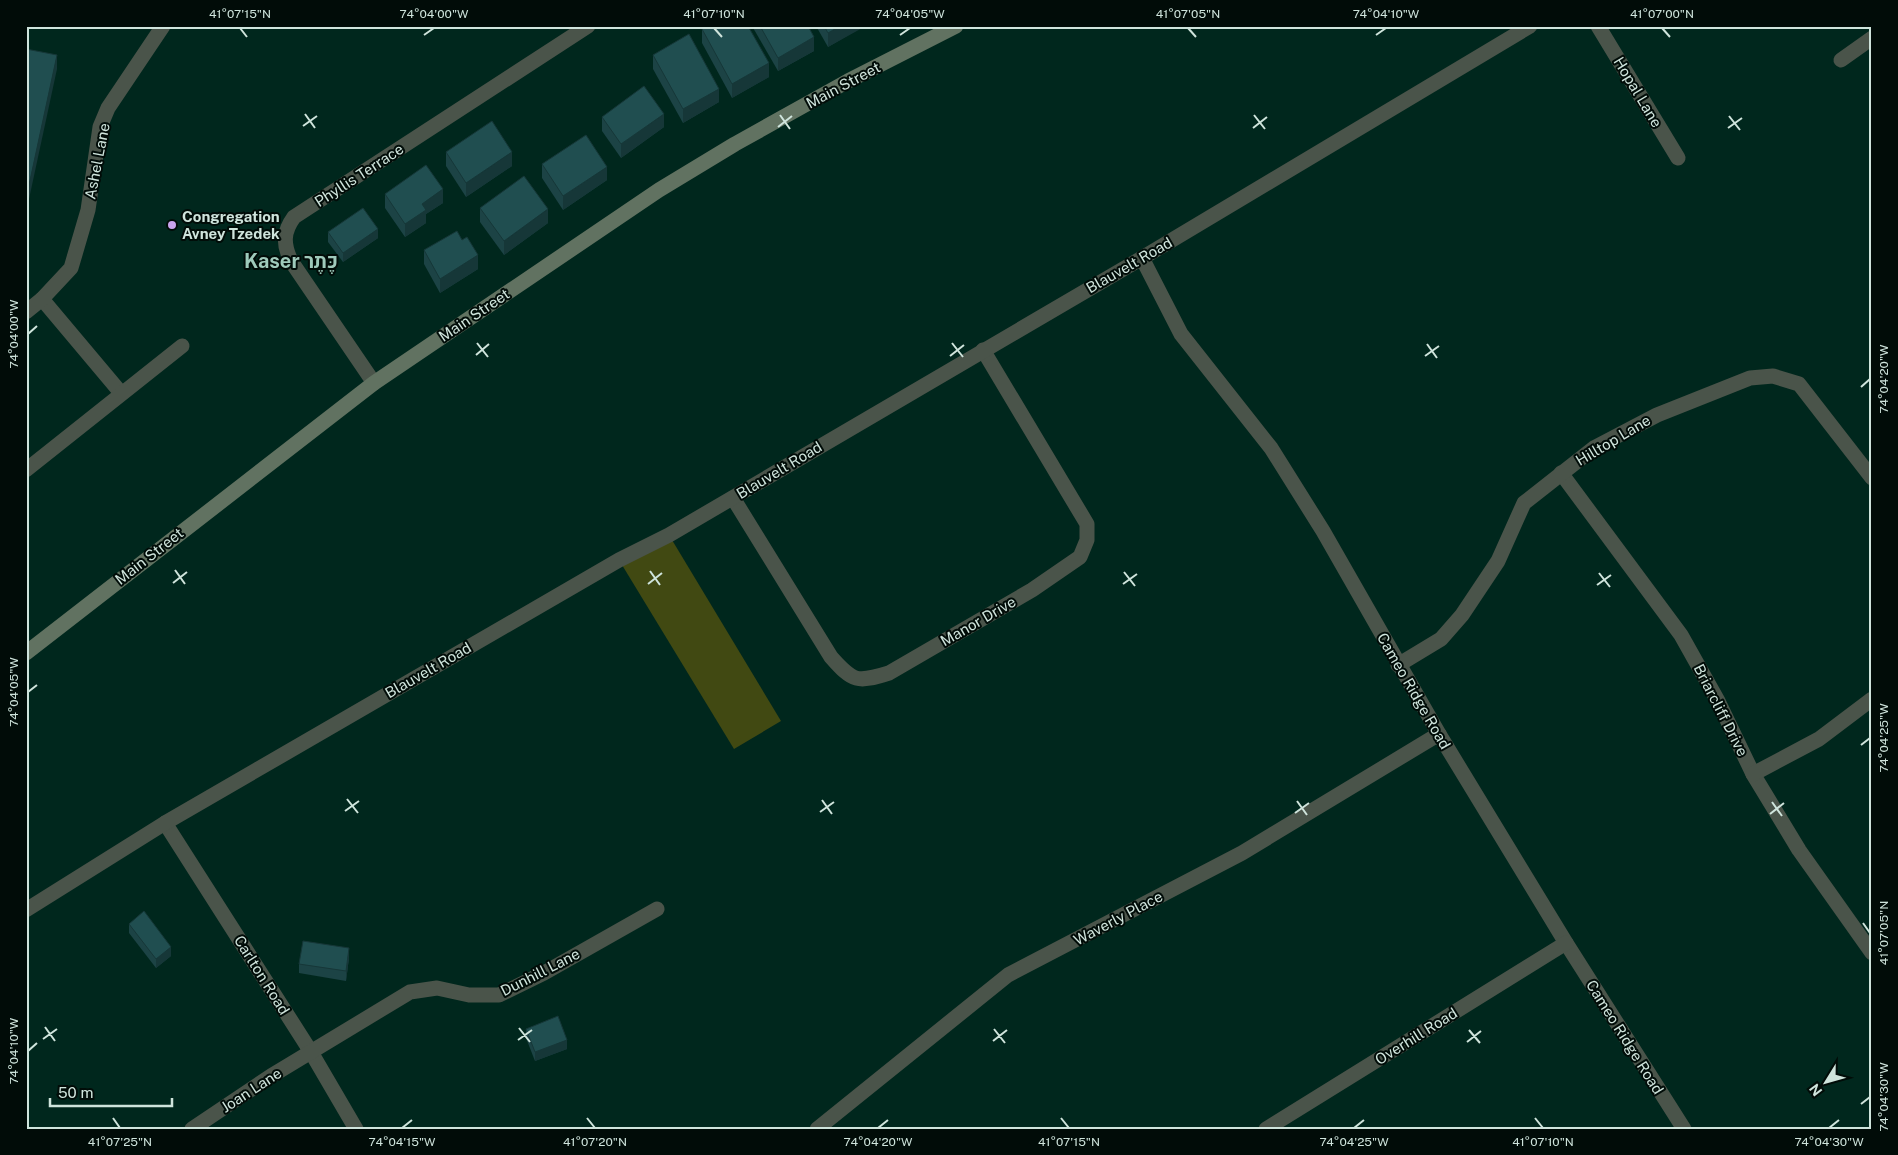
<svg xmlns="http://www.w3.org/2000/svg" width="1898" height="1155" font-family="'Public Sans',Heebo,sans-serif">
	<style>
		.green { fill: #414912 }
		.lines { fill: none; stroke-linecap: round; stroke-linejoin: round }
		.street { stroke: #4a544a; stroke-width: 15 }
		.secondary { stroke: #617261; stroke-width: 15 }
		.wall { fill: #1c4345 }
		.shaded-wall { fill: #163738 }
		.building { fill: #204e50; stroke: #163738 }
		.ticks { fill: none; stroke: #cfe4dc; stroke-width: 2 }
		.poi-dot { fill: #c9a5ee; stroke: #010c08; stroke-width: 2 }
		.labels { text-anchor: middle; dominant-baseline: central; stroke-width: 4; stroke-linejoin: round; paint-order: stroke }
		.street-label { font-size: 15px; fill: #cfe4dc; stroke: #010c08 }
		.poi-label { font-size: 15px; font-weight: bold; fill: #cfe4dc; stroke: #010c08; text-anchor: start }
		.district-label { font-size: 20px; font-weight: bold; fill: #9fcabb; stroke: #010c08 }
		.neatline { fill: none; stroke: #cfe4dc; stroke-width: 2 }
		.ticks-label { font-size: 12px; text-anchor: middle; fill: #cfe4dc }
	</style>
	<rect width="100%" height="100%" fill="#00271d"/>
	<polygon class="green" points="669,535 781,721 734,749 619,560"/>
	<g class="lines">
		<g class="street">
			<polyline points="1598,26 1678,158"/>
			<polyline points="1841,60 1872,38"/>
			<polyline points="1142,258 1181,334 1271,448 1323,531 1439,734 1566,943 1684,1129"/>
			<polyline points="42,299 121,393"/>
			<polyline points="26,312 42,299 71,268 88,210 100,127 108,108 163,26"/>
			<path d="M374,383L291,261C283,244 283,232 294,217L588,26"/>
			<polyline points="26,470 182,346"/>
			<polyline points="1561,473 1681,635 1718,701 1753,774 1799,850 1872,953"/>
			<path d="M733,498L831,657C853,682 857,683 889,673L1032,590L1080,557L1087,540V524L983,350"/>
			<polyline points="1398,665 1441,639 1462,615 1498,561 1524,503 1594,448 1657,415 1750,378 1773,376 1799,384 1872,478"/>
			<polyline points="1753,774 1819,739 1872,699"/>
			<polyline points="165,823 311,1052 356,1129"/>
			<polyline points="26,910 165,823 619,560 669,535 1142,258 1530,26"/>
			<polyline points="192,1129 271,1076 410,992 437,988 469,995 499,995 544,973 657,909"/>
			<polyline points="817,1129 1008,975 1242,853 1439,734"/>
			<polyline points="1266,1129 1566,943"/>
		</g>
		<polyline class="secondary" points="26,653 374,383 659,190 735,144 848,81 956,26"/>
	</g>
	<g class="wall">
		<polygon points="752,26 808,26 814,51 778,71"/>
		<polygon points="816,26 864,26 828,47"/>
		<polygon points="702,29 769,77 732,98 702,43"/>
		<polygon points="653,55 719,102 683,123 653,69"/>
		<polygon points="602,117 664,127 621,158 602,131"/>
		<polygon points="446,152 512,166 466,197 446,166"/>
		<polygon points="542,164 607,180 563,210 542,178"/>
		<polygon points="385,194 443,203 426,214 426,223 405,237 385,208"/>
		<polygon points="480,208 548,223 504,255 480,222"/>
		<polygon points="328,232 378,238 343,262 328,242"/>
		<polygon points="424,250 478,269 440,293 424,264"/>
		<polygon points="129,924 171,956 156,968 129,933"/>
		<polygon points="349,958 346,981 299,973 299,964"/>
		<polygon points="526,1029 567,1049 535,1061 526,1038"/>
	</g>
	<g class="shaded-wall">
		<polygon points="840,26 864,26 864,27 828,47 828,33"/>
		<polygon points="814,37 814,51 778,71 778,58"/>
		<polygon points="57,55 57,69 26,213 26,199"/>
		<polygon points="769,63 769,77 732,98 732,84"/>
		<polygon points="719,89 719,102 683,123 683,109"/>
		<polygon points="664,114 664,127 621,158 621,144"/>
		<polygon points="512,152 512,166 466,197 466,183"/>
		<polygon points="607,167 607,180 563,210 563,196"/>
		<polygon points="443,189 443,203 426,214 426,223 405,237 405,224 422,204"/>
		<polygon points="548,209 548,223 504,255 504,241"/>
		<polygon points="378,229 378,238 343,262 343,253"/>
		<polygon points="478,255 478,269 440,293 440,279"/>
		<polygon points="171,947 171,956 156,968 156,959"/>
		<polygon points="349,948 349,958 346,981 346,971"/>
		<polygon points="567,1040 567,1049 535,1061 535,1052"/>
	</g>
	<g class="building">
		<polygon points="707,26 748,26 769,63 732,84 702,29"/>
		<polygon points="760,26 808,26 814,37 778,58"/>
		<polygon points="824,26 840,26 828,33"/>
		<polygon points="689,34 719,89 683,109 653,55"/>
		<polygon points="26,49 57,55 26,199"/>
		<polygon points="644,86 664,114 621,144 602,117"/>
		<polygon points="492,121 512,152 466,183 446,152"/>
		<polygon points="586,135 607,167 563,196 542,164"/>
		<polygon points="426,165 443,189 422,204 426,210 405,224 385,194"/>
		<polygon points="524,176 548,209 504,241 480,208"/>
		<polygon points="363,208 378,229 343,253 328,232"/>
		<polygon points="457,231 462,240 467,237 478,255 440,279 424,250"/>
		<polygon points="144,911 171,947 156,959 129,924"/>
		<polygon points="303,941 349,948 346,971 299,964"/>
		<polygon points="558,1016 567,1040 535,1052 526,1029"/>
	</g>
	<path class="ticks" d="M240,28L247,37M714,28L722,37M1188,28L1196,37M1662,28L1670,37M424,35L434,28M900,35L910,28M1376,35L1386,28M305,114L315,128M780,115L790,129M1254,115L1265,129M1729,116L1740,130M303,126L317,116M778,127L792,116M1253,128L1267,117M1728,128L1742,118M28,334L37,326M477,343L488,357M952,343L963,357M1427,344L1437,358M476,355L489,344M950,356L964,345M1425,356L1439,346M1861,387L1870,379M175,570L185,584M650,571L660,585M1124,572L1135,586M1599,573L1610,587M173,583L187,572M648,584L662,573M1123,584L1137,574M1597,585L1611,575M28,692L37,685M1861,745L1870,738M347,799L358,813M822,800L832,814M1297,801L1307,815M1772,802L1782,816M345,811L359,801M820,812L834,802M1295,813L1309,803M1770,814L1784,803M1863,923L1870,933M45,1027L55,1041M519,1028L530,1042M994,1029L1005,1043M1469,1030L1480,1043M43,1039L57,1029M518,1040L532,1030M993,1041L1007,1030M1467,1042L1481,1031M28,1051L37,1043M1861,1104L1870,1097M113,1118L120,1128M587,1118L595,1128M1061,1118L1069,1128M1535,1118L1543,1128M402,1128L412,1120M878,1128L888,1120M1354,1128L1364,1120M1829,1128L1839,1120"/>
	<circle class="poi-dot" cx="172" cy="225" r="5"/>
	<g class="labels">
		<g class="street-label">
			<text transform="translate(843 85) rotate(-28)">Main Street</text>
			<text transform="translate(1638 92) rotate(59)">Hopal Lane</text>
			<text transform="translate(97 161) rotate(-79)">Ashel Lane</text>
			<text transform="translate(359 175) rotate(-33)">Phyllis Terrace</text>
			<text transform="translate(1129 265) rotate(-30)">Blauvelt Road</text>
			<text transform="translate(474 315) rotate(-34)">Main Street</text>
			<text transform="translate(1613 440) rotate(-31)">Hilltop Lane</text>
			<text transform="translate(779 470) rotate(-31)">Blauvelt Road</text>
			<text transform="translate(149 556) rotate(-38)">Main Street</text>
			<text transform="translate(978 621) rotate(-30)">Manor Drive</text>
			<text transform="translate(428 670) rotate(-30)">Blauvelt Road</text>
			<text transform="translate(1414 691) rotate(60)">Cameo Ridge Road</text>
			<text transform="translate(1721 710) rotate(63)">Briarcliff Drive</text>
			<text transform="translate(1118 918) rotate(-28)">Waverly Place</text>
			<text transform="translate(540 972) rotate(-27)">Dunhill Lane</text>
			<text transform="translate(262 975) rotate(58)">Carlton Road</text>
			<text transform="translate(1416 1036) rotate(-32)">Overhill Road</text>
			<text transform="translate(1625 1037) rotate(58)">Cameo Ridge Road</text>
			<text transform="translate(251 1090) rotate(-33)">Joan Lane</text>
		</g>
		<g class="poi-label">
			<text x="182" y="216">Congregation<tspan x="182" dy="17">Avney Tzedek</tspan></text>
		</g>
		<g class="district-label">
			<text x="291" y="261">Kaser כֶּתֶר</text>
		</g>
	</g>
	<rect width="1898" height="1155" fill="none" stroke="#010c08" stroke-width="55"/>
	<g transform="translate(1826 1082) rotate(233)" stroke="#010c08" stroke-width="4" paint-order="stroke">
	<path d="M0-4L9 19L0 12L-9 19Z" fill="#cfe4dc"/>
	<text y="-8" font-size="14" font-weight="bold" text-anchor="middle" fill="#cfe4dc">N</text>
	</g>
	<path d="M50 1098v8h122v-8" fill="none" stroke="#cfe4dc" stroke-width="2.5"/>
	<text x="58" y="1098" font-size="15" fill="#cfe4dc" stroke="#010c08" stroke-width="4" paint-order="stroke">50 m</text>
	<rect x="28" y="28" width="1842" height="1100" class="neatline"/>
	<g class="ticks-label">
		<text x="240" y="18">41°07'15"N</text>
		<text x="434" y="18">74°04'00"W</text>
		<text x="714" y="18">41°07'10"N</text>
		<text x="910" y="18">74°04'05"W</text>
		<text x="1188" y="18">41°07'05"N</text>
		<text x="1386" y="18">74°04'10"W</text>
		<text x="1662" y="18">41°07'00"N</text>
		<text transform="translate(14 334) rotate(-90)" y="4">74°04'00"W</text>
		<text transform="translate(1884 379) rotate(-90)" y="4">74°04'20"W</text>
		<text transform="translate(14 692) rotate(-90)" y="4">74°04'05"W</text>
		<text transform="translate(1884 738) rotate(-90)" y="4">74°04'25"W</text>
		<text transform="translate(1884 933) rotate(-90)" y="4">41°07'05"N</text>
		<text transform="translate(14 1051) rotate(-90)" y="4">74°04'10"W</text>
		<text transform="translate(1884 1097) rotate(-90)" y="4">74°04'30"W</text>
		<text x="120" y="1146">41°07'25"N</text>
		<text x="402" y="1146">74°04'15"W</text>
		<text x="595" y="1146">41°07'20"N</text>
		<text x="878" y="1146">74°04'20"W</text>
		<text x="1069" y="1146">41°07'15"N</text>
		<text x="1354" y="1146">74°04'25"W</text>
		<text x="1543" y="1146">41°07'10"N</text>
		<text x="1829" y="1146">74°04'30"W</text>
	</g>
</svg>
